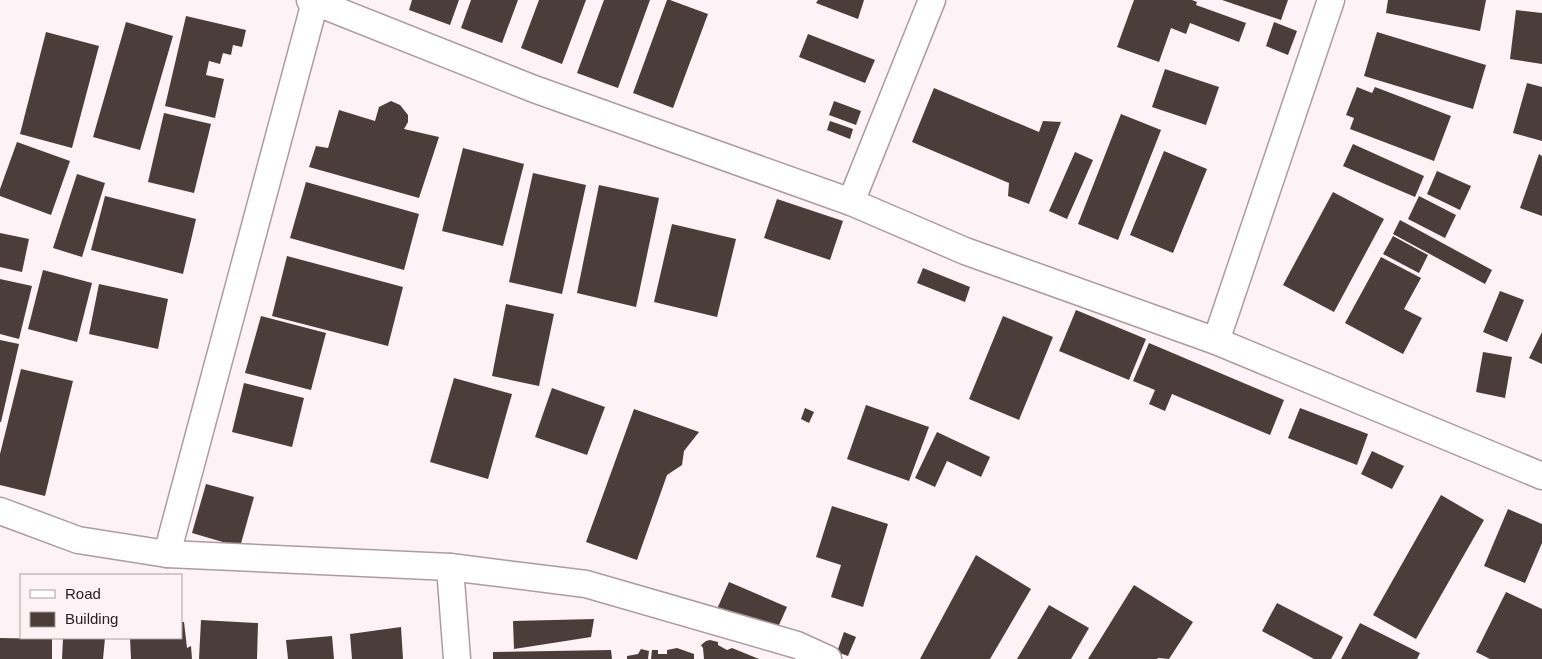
<svg xmlns="http://www.w3.org/2000/svg" width="1542" height="659" font-family="Arial,sans-serif">
	<style>
		.building { fill: #4b3d3a }
		.lines { fill: none; stroke-linecap: round; stroke-linejoin: round }
		.minor-casing { stroke: #ac9ca0; stroke-width: 29 }
		.minor { stroke: #fff; stroke-width: 26 }
	</style>
	<rect width="100%" height="100%" fill="#fdf2f5"/>
	<g class="building">
		<polygon points="412,0 459,0 450,25 409,10"/>
		<polygon points="471,0 518,0 502,43 461,28"/>
		<polygon points="539,0 586,0 562,64 521,48"/>
		<polygon points="604,0 650,0 618,88 577,73"/>
		<polygon points="667,0 670,0 708,14 673,108 633,93"/>
		<polygon points="818,0 864,0 858,19 816,3"/>
		<polygon points="1134,0 1192,0 1197,2 1196,5 1246,23 1239,42 1190,23 1186,34 1171,28 1159,62 1117,47"/>
		<polygon points="1222,0 1288,0 1281,20"/>
		<polygon points="1388,0 1486,0 1480,31 1386,13"/>
		<polygon points="1516,10 1542,13 1542,64 1510,59"/>
		<polygon points="186,16 246,30 242,47 233,45 231,55 223,53 220,64 209,61 206,75 224,79 215,118 165,106"/>
		<polygon points="126,22 173,36 140,150 93,137"/>
		<polygon points="1274,22 1297,31 1288,55 1266,46"/>
		<polygon points="46,32 99,46 72,148 20,134"/>
		<polygon points="1377,32 1486,65 1473,109 1364,76"/>
		<polygon points="808,34 875,60 865,83 799,57"/>
		<polygon points="1165,69 1219,87 1206,125 1152,107"/>
		<polygon points="1527,83 1542,87 1542,141 1513,133"/>
		<polygon points="1357,87 1372,93 1375,87 1451,116 1434,161 1350,129 1354,118 1346,115"/>
		<polygon points="934,88 1039,132 1043,121 1061,122 1029,204 1008,196 1009,183 912,142"/>
		<polygon points="391,101 400,105 408,115 408,122 404,129 439,137 419,198 309,167 316,146 328,148 339,110 375,121 379,107"/>
		<polygon points="834,101 861,111 856,125 829,115"/>
		<polygon points="164,113 211,124 194,193 148,182"/>
		<polygon points="1121,114 1161,130 1118,240 1078,224"/>
		<polygon points="830,121 853,129 850,139 827,130"/>
		<polygon points="17,142 70,161 51,215 0,196 0,189"/>
		<polygon points="1353,144 1424,176 1415,197 1343,166"/>
		<polygon points="463,148 524,164 503,246 442,231"/>
		<polygon points="1164,151 1207,169 1173,253 1130,235"/>
		<polygon points="1075,152 1093,160 1067,219 1049,211"/>
		<polygon points="1539,154 1542,156 1542,216 1520,208"/>
		<polygon points="1437,171 1471,186 1460,210 1427,194"/>
		<polygon points="533,173 586,185 562,294 509,282"/>
		<polygon points="77,174 105,183 82,257 53,248"/>
		<polygon points="306,182 419,214 404,270 290,238"/>
		<polygon points="599,185 659,198 636,307 577,293"/>
		<polygon points="1333,192 1384,219 1334,312 1283,285"/>
		<polygon points="105,196 196,219 183,274 91,250"/>
		<polygon points="1419,196 1456,215 1445,238 1408,219"/>
		<polygon points="777,199 843,221 830,260 764,238"/>
		<polygon points="1400,220 1492,270 1485,284 1393,234"/>
		<polygon points="672,224 736,239 717,317 654,302"/>
		<polygon points="0,233 29,239 22,272 0,267"/>
		<polygon points="1393,236 1428,255 1419,273 1383,254"/>
		<polygon points="287,256 403,287 388,346 272,316"/>
		<polygon points="1381,257 1421,278 1404,309 1422,318 1403,354 1345,323"/>
		<polygon points="923,268 970,287 965,302 917,283"/>
		<polygon points="43,270 92,283 77,342 28,329"/>
		<polygon points="0,279 32,286 19,339 0,334"/>
		<polygon points="99,284 168,299 158,349 89,334"/>
		<polygon points="1500,291 1524,300 1507,342 1483,332"/>
		<polygon points="506,304 554,314 539,386 492,376"/>
		<polygon points="1076,310 1146,339 1129,380 1059,351"/>
		<polygon points="261,316 326,333 311,390 245,373"/>
		<polygon points="1003,316 1053,337 1019,420 969,399"/>
		<polygon points="1542,332 1542,364 1529,358"/>
		<polygon points="0,340 19,344 1,422 0,422"/>
		<polygon points="1149,343 1284,400 1270,435 1172,394 1165,411 1149,404 1155,390 1133,381"/>
		<polygon points="1483,352 1512,357 1505,398 1476,392"/>
		<polygon points="21,369 73,381 45,496 0,485 0,454"/>
		<polygon points="454,378 512,394 488,479 430,462"/>
		<polygon points="244,383 304,398 292,447 232,432"/>
		<polygon points="552,388 605,407 587,455 535,437"/>
		<polygon points="866,405 929,427 909,481 847,459"/>
		<polygon points="805,408 814,412 809,423 801,419"/>
		<polygon points="1300,408 1368,434 1357,465 1288,438"/>
		<polygon points="634,409 699,432 684,451 682,465 667,475 637,560 586,542"/>
		<polygon points="937,432 990,457 981,477 947,461 935,487 915,478"/>
		<polygon points="1372,451 1404,466 1392,489 1361,474"/>
		<polygon points="206,484 254,497 240,547 192,533"/>
		<polygon points="1441,495 1484,520 1416,639 1373,615"/>
		<polygon points="832,506 888,524 863,607 831,597 841,565 816,557"/>
		<polygon points="1508,509 1542,524 1542,543 1525,583 1484,566"/>
		<polygon points="976,555 1031,589 990,659 920,659"/>
		<polygon points="729,582 787,607 775,634 717,609"/>
		<polygon points="1134,585 1193,622 1169,659 1158,658 1157,659 1088,659"/>
		<polygon points="1506,592 1542,609 1542,659 1490,659 1476,652"/>
		<polygon points="1277,603 1343,637 1331,659 1314,659 1262,631"/>
		<polygon points="1049,605 1089,628 1071,659 1017,659"/>
		<polygon points="594,619 591,637 514,649 513,621"/>
		<polygon points="201,620 258,623 257,659 199,659"/>
		<polygon points="181,622 184,622 187,648 191,646 192,659 131,659 130,638 181,638"/>
		<polygon points="1360,623 1420,653 1417,659 1341,659"/>
		<polygon points="401,627 403,659 352,659 350,634"/>
		<polygon points="844,632 856,637 848,656 837,652"/>
		<polygon points="332,636 334,659 288,659 286,640"/>
		<polygon points="0,638 52,639 52,659 0,659"/>
		<polygon points="63,638 105,638 103,659 62,659"/>
		<polygon points="710,640 718,642 718,645 727,650 732,648 759,659 704,659 703,648 701,645 706,641"/>
		<polygon points="677,648 694,654 694,659 651,659 652,650 658,650 658,654 667,654 667,650"/>
		<polygon points="641,649 649,651 648,659 627,659 627,656 638,654"/>
		<polygon points="611,650 612,659 493,659 493,652"/>
	</g>
	<g class="lines">
		<g class="minor-casing">
			<g id="minor">
				<polyline points="310,0 534,89 851,202 965,251 1216,341 1542,476"/>
				<polyline points="851,202 932,0"/>
				<polyline points="1216,341 1331,0"/>
				<polyline points="0,511 78,540 167,554 450,567 586,584 797,645 828,659"/>
				<polyline points="167,554 315,2"/>
				<polyline points="450,567 457,659"/>
			</g>
		</g>
		<use href="#minor" class="minor"/>
	</g>
	<rect x="20" y="574" width="162" height="65" fill="#fdf2f5" stroke="#a89fa1"/>
	<rect x="30" y="590" width="25" height="8" fill="#ffffff" stroke="#a89fa1"/>
	<text x="65" y="599" font-size="15" fill="#282223">Road</text>
	<rect x="30" y="612" width="25" height="15" fill="#4b3d3a" stroke="#a89fa1"/>
	<text x="65" y="624" font-size="15" fill="#282223">Building</text>
</svg>
